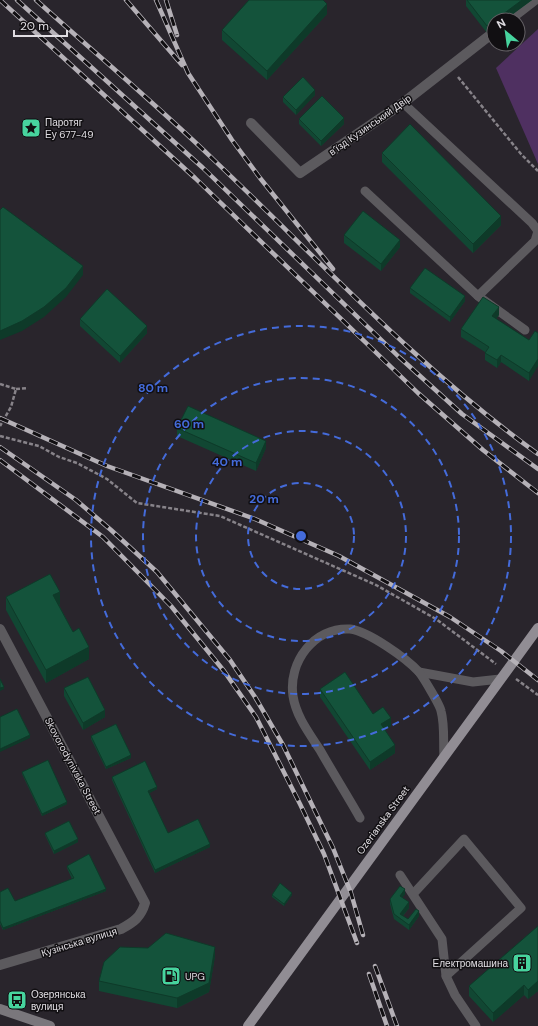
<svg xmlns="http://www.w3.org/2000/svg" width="538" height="1026" font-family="'DM Sans',sans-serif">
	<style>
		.green { fill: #4f3061 }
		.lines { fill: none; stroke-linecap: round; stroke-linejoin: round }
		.path { stroke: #878389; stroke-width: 2.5; stroke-dasharray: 4 2; stroke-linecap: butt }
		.service { stroke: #5c5a5e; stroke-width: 9 }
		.minor { stroke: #5c5a5e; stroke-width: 10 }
		.secondary { stroke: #7a777c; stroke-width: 10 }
		.primary { stroke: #918d94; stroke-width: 10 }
		.rail-casing { stroke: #b5b1b7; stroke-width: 4.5 }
		.rail { stroke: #110f12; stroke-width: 3; stroke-dasharray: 9; stroke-linecap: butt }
		.wall { fill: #114733 }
		.shaded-wall { fill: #0e3a29 }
		.building { fill: #14533b; stroke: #0e3a29 }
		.ring { fill: none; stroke: #446bda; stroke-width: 2; stroke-dasharray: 7 5 }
		.labels { text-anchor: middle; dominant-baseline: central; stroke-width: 3; stroke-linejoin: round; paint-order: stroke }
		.poi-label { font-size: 10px; fill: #e0dde2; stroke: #110f12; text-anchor: start }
		.street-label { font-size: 10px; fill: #e0dde2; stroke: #110f12 }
		.centre { fill: #446bda; stroke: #110f12; stroke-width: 2 }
		.ring-label { font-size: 12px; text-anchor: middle; font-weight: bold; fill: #446bda; stroke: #110f12; stroke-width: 3; stroke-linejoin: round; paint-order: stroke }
	</style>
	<rect width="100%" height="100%" fill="#29252c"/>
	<polygon class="green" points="538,29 538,164 496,68"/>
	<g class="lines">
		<g class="path">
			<polyline points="458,77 521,154 538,171"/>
			<polyline points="0,384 16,389 11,407 0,426"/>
			<polyline points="16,389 28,388"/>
			<polyline points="0,436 39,446 59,457 77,463 107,479 137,503 220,516 376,585 436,619 496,664"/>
			<polyline points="516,679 538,695"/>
		</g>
		<g class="service">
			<polyline points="403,103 532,223 538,231 535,241 478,296"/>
			<polyline points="365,191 478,296 525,330"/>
			<polyline points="419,672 473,682 500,679"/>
			<path d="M360,818C347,795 333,773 320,750C309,733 296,716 293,696C288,662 314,627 350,629C368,631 406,658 419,672C423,677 440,705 441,711C445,725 443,743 444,757"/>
			<polyline points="400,875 442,939 446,976 455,995 476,1026"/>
			<polyline points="414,893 464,839 521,908 446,976"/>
		</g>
		<g class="minor">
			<polyline points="509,20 535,0"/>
			<polyline points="251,123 300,173 403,103 494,32"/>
			<path d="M0,629L145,903C141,917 134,922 121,929L0,965"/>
		</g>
		<polyline class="secondary" points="0,1009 50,1026"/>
		<polyline class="primary" points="248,1026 538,628"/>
		<g class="rail-casing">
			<g id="rail">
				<polyline points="0,0 195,178 418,393 483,450 538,493"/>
				<polyline points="17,0 203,168 399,357 462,414 538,469"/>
				<path d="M36,0C96,54 158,106 216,162C321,262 420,369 538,454"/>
				<polyline points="126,0 182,65"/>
				<polyline points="156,0 188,73 232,140 260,178 333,269"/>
				<polyline points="166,0 177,35"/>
				<polyline points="0,418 107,466 255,519 339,556 450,617 501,651 538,680"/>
				<polyline points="0,447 76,500 111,530 157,572 230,660 255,697 283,745 333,848 351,893 363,935"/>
				<polyline points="0,460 103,537 171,606 224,671 256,717 300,804 324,854 357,943"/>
				<polyline points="375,966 397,1026"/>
				<polyline points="369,974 387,1026"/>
			</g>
		</g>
		<use href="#rail" class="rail"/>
	</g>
	<g class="wall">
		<polygon points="466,0 532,0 487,33 466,6"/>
		<polygon points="327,14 267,80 222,40 222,30"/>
		<polygon points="315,95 296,115 283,102 283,97"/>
		<polygon points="299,119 344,124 321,146 299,124"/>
		<polygon points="382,153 501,225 473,253 382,162"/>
		<polygon points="344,235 400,247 381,271 344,243"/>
		<polygon points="410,288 465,301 450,322 410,293"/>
		<polygon points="499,315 496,319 529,340 529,381 501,362 497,368 485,360 485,352 461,337 461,329"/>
		<polygon points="80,319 147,333 120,363 80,326"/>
		<polygon points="177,428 266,448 256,471 177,436"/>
		<polygon points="6,597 60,604 59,605 73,632 89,659 46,683 6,610"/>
		<polygon points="64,688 105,717 83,730 64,696"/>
		<polygon points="320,689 373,714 391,726 385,730 395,753 370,770 320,697"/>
		<polygon points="91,736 131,758 106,769 91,739"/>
		<polygon points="22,772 67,804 42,816 22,774"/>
		<polygon points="112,777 157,789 149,793 168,833 210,847 155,873 112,780"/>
		<polygon points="45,833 78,842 54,854 45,835"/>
		<polygon points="67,866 106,891 3,930 0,924 0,892 15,901 72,879 67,868"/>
		<polygon points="405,894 402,898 409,908 403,916 408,919 419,916 409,930 394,919 390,904 390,899"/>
		<polygon points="272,895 292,895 284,906 272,897"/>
		<polygon points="538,926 538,991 528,999 524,995 493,1022 469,996 469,986"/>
		<polygon points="215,956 209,992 177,1008 99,991 99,981"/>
	</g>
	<g class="shaded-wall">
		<polygon points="522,0 532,0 505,20 495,20"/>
		<polygon points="327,4 327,14 267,80 267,71"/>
		<polygon points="494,20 494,28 487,33 487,26"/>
		<polygon points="315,90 315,95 296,115 296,110"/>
		<polygon points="344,118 344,124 321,146 321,141"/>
		<polygon points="501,216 501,225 473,253 473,244"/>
		<polygon points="400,240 400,247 381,271 381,264"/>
		<polygon points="83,266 83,275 66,297 44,317 22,331 0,340 0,331"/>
		<polygon points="465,296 465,301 450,322 450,317"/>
		<polygon points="499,307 499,315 492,324 492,316"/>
		<polygon points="147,326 147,333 120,363 120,356"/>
		<polygon points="501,355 501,362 497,368 497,360"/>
		<polygon points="538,359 538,366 529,381 529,373"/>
		<polygon points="266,441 266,448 256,471 256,463"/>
		<polygon points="60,592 60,604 53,608 53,595"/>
		<polygon points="89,647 89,659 46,683 46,670"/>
		<polygon points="4,687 4,689 0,691 0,688"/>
		<polygon points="105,710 105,717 83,730 83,723"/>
		<polygon points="391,718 391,726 381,732 381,724"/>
		<polygon points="30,735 30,738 0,752 0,749"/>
		<polygon points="395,745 395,753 370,770 370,762"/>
		<polygon points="131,755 131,758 106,769 106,767"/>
		<polygon points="157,787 157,789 148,794 148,791"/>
		<polygon points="67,802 67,804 42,816 42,814"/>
		<polygon points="78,839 78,842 54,854 54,851"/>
		<polygon points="210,844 210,847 155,873 155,870"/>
		<polygon points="106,889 106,891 3,930 3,928"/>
		<polygon points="405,889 405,894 400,901 400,896"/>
		<polygon points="292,893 292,895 284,906 284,904"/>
		<polygon points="409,902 409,908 400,919 400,914"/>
		<polygon points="419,911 419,916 409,930 409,925"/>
		<polygon points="215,947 215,956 209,992 177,1008 177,998"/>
		<polygon points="538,981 538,991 528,999 528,990"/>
		<polygon points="524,985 524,995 493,1022 493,1013"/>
	</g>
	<g class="building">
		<polygon points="249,0 323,0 327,4 267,71 222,30"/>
		<polygon points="467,0 522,0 487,26"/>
		<polygon points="303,77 315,90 296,110 283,97"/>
		<polygon points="322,96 344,118 321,141 299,119"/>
		<polygon points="410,124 501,216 473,244 382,153"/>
		<polygon points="3,207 83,266 66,288 44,307 22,321 0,331 0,210"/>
		<polygon points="363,211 400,240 381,264 344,235"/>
		<polygon points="425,268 465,296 450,317 410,288"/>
		<polygon points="107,289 147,326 120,356 80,319"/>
		<polygon points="483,297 499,307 492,316 529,340 535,331 538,333 538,359 529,373 501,355 497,360 485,353 489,347 461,329"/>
		<polygon points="188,406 266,441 256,463 177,428"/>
		<polygon points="50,574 60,592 53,595 73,632 79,628 89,647 46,670 6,597"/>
		<polygon points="345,672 373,714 383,707 391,718 381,724 395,745 370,762 320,689"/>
		<polygon points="88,677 105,710 83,723 64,688"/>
		<polygon points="0,679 4,687 0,688"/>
		<polygon points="17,709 30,735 0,749 0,717"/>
		<polygon points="116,724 131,755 106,767 91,736"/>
		<polygon points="48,760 67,802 42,814 22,772"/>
		<polygon points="145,761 157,787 148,791 168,833 198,819 210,844 155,870 112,777"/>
		<polygon points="69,821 78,839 54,851 45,833"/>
		<polygon points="89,854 106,889 3,928 0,921 0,892 8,888 15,901 74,878 67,866"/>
		<polygon points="280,883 292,893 284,904 272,895"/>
		<polygon points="400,886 405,889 400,896 409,902 400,914 408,919 416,909 419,911 409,925 394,914 390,899"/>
		<polygon points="538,926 538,981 528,990 524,985 493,1013 469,986"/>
		<polygon points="166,933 215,947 209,983 177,998 99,981 104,962 120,947 148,948"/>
	</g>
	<g class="ring">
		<circle cx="301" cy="536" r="53"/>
		<circle cx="301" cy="536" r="105"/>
		<circle cx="301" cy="536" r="158"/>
		<circle cx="301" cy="536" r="210"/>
	</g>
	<defs>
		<g id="sight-square" transform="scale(1)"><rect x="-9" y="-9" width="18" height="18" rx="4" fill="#47d49e" stroke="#110f12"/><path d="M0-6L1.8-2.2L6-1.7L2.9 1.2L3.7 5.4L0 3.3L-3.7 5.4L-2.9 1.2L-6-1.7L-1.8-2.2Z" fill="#111"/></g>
		<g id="building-square" transform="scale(1)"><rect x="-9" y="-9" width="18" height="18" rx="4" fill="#47d49e" stroke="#110f12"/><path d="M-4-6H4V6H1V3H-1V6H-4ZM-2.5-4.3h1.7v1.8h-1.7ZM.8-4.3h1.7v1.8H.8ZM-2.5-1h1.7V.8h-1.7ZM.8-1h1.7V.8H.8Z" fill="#111"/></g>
		<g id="fuel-square" transform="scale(1)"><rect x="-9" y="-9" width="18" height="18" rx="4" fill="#47d49e" stroke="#110f12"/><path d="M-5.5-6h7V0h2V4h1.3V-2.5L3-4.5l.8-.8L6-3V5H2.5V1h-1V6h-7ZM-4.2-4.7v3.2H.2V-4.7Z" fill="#111"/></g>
		<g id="bus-square" transform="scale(1)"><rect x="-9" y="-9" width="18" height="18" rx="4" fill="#47d49e" stroke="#110f12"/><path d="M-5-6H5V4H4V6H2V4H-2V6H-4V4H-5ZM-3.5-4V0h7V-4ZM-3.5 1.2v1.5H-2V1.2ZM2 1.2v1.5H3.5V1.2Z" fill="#111"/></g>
	</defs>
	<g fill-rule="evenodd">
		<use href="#sight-square" x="31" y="128"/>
		<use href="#building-square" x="522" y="963"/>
		<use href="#fuel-square" x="171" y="976"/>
		<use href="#bus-square" x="17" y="1000"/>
	</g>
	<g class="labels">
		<g class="poi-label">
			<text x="45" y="122">Паротяг<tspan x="45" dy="12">Еу 677-49</tspan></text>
			<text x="508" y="963" text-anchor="end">Електромашина</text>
			<text x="185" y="976">UPG</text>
			<text x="31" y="994">Озерянська<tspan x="31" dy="12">вулиця</tspan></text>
		</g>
		<g class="street-label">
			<text transform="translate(370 125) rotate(-35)">в’їзд Кузинський Двір</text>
			<text transform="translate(73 766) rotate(62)">Skovorodynivska Street</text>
			<text transform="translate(383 820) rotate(-54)">Ozerianska Street</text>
			<text transform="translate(79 942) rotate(-17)">Кузінська вулиця</text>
		</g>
	</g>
	<circle cx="301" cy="536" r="6" class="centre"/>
	<g class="ring-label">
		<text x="153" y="392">80 m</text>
		<text x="189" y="428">60 m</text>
		<text x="227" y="466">40 m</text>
		<text x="264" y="503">20 m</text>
	</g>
	<g transform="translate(506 32) rotate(331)"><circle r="19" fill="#110f12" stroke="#646165"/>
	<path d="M0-3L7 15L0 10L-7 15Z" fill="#47d49e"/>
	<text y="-6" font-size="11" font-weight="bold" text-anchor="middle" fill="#e0dde2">N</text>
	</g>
	<path d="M14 30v6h53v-6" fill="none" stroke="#e0dde2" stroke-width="2"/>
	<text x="20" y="30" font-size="12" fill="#e0dde2" stroke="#110f12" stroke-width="3" paint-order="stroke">20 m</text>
</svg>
